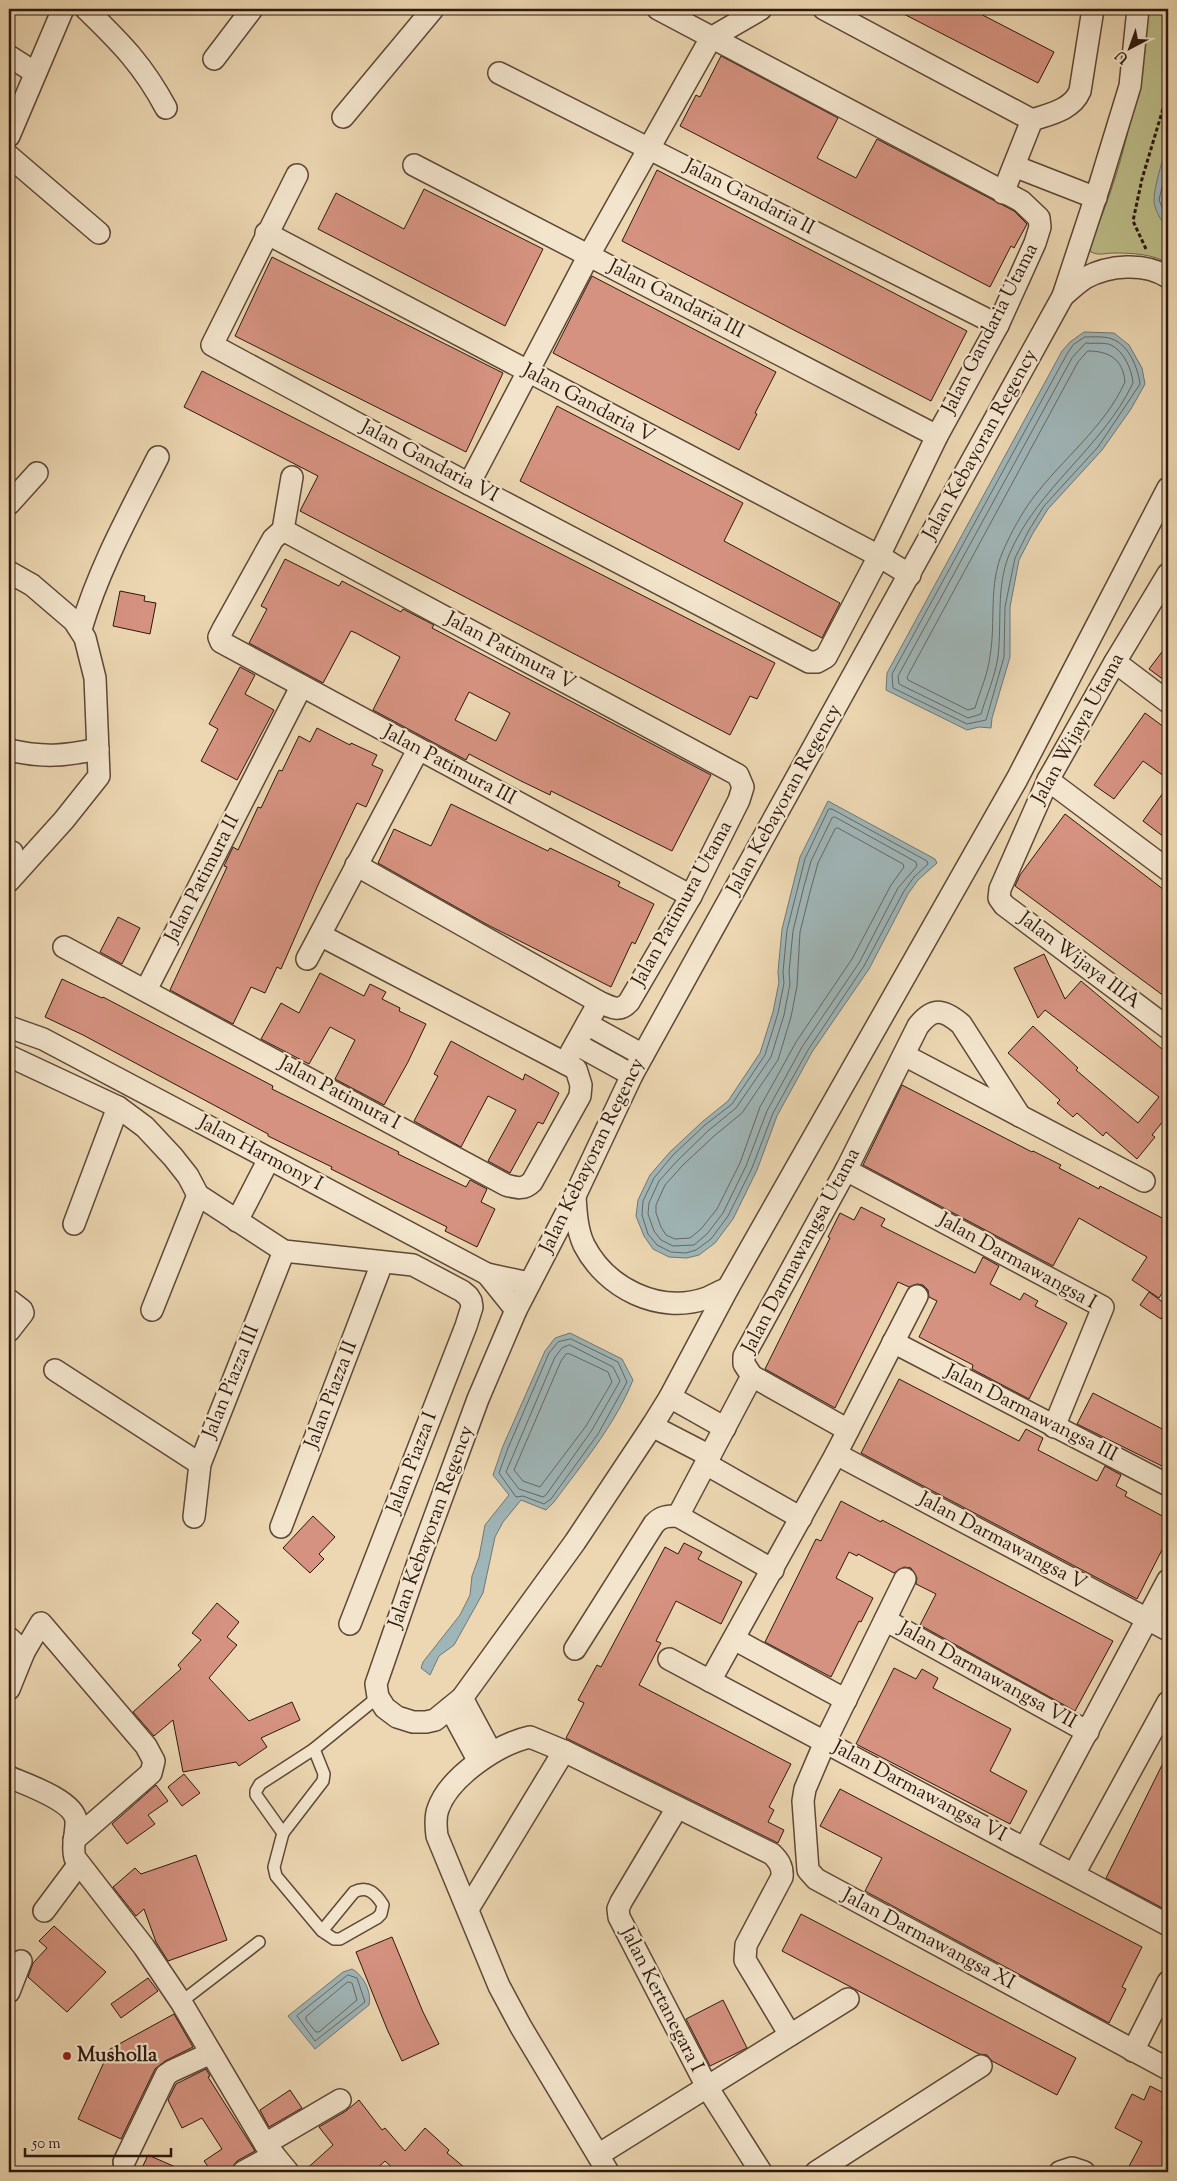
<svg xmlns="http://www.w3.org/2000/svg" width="1177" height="2181" font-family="'Sorts Mill Goudy',serif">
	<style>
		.green { fill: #bcbd89; stroke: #746a4c }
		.water { fill: #9fb6b8; stroke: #717774 }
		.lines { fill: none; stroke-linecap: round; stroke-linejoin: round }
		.shore { stroke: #666763; stroke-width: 1 }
		.building { fill: #d59280; stroke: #2d180e; fill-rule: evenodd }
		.lane-casing { stroke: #5d4837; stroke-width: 14 }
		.street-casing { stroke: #5d4837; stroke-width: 24 }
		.path { stroke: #2d180e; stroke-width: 3; stroke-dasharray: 4 2.5; stroke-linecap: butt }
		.lane { stroke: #f3e5cd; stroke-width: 11 }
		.street { stroke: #f3e5cd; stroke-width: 21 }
		.poi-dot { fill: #8f2418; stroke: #f3e5cd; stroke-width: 2 }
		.labels { text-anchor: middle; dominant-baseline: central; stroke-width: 4.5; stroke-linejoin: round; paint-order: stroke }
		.street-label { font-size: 20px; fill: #2d180e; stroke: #f3e5cd }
		.poi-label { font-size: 20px; font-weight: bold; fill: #2d180e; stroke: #f3e5cd; text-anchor: start }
	</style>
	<rect width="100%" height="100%" fill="#ecd7b2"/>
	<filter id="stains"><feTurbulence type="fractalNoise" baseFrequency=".004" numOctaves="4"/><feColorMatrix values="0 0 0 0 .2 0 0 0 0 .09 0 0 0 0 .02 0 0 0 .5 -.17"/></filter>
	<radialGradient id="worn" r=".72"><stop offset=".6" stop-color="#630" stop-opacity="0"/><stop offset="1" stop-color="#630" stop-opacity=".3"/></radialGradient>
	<path class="green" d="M1147,9H1168V263C1152,254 1133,253 1114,253C1105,253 1100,256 1091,252L1089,247C1108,204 1127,147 1134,100C1139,70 1142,39 1147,9Z"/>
	<g class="water">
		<path d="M1168,138V226C1161,223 1154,208 1154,200C1154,185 1165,154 1168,138Z"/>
		<polygon points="1084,332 1114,333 1129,345 1142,368 1145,384 1131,409 1102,450 1048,509 1033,533 1019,560 1010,607 1010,657 992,718 991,728 979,727 967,730 886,690 887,673 1062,351 1070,342"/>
		<polygon points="828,801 935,859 937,863 918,880 908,894 869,969 812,1052 777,1116 757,1170 733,1219 715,1243 699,1255 687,1258 669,1257 653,1249 644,1236 636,1216 638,1200 650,1175 670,1152 702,1122 728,1101 760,1053 773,1012 779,982 778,972 782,929 800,857"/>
		<path d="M570,1333L622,1359L633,1380C615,1425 582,1464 554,1502L546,1510L521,1500L503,1522L495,1537L483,1593L454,1645L439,1656L430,1675L421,1668L423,1662L460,1615L470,1595L472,1576L479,1557L485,1525L509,1495L493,1475L503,1446L545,1351L555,1338Z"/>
		<path d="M352,1969C363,1975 372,1992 369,2005L315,2049L288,2016L343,1972Z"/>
	</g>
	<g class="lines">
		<g class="shore">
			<polyline points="1168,161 1159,200 1168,221"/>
			<path d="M1085,337C1093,337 1105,336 1112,339C1129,345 1138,368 1140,384L1098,447L1044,506L1029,530L1015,558L1005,607L1004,657L986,720L967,724L893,688L892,674L1067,354L1073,345Z"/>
			<path d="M1086,343C1093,344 1105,342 1111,345C1124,351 1132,370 1133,383C1102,448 1037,488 1009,555C996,587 1002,622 998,656C996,674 986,697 981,714L968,718L899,684L898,676L1072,358Z"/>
			<path d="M1088,351C1109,351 1123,359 1125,382C1104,428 1063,458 1033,498C1021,514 1011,533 1003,551C988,585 996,622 990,656C988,674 980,691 975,708L968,710L908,680L907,677L1078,362Z"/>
			<polygon points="829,809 832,809 927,861 928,864 914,877 904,891 864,966 808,1050 773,1113 752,1168 728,1216 711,1239 696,1250 686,1253 671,1252 657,1245 648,1234 642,1215 643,1201 654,1178 673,1155 705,1125 732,1104 765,1055 778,1013 784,983 783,972 787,930 805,859"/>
			<polygon points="835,817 916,862 917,866 898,888 859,963 802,1047 767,1111 746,1166 723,1213 707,1234 694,1245 673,1246 661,1240 654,1231 648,1214 649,1203 659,1181 678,1160 709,1130 736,1108 771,1057 784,1015 790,984 789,972 793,931 803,890 811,861 832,818"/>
			<polygon points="838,828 903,864 904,867 891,885 852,959 796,1042 774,1082 760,1107 740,1163 717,1209 701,1229 690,1238 675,1239 666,1235 661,1227 656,1213 656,1205 665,1185 683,1165 714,1136 742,1113 778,1060 791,1017 797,986 800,932 810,892 818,863 835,829"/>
			<polygon points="571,1339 618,1362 627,1382 598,1434 551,1499 544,1504 523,1496 516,1497 499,1473 508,1448 549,1353 558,1342"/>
			<polygon points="570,1345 613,1367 620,1381 592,1430 546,1495 543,1497 519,1489 506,1472 555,1357 562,1348"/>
			<polygon points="570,1354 608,1372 612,1382 586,1426 540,1487 523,1481 514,1470 561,1361 566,1354"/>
			<polygon points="348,1975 357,1978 365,2002 315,2041 297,2016"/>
			<polygon points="348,1982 352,1983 357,2000 319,2032 316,2032 306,2020 306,2017"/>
		</g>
	</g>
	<g class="building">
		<polygon points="894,9 971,9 1054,52 1038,83"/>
		<polygon points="721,56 838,118 817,158 856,178 877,139 1014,211 1027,224 1014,248 1011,246 990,287 680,126 696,95 700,97"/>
		<polygon points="657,170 967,331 931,401 622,241"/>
		<polygon points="424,189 543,249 505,326 318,229 336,193 404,229"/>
		<polygon points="272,257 503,373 466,452 235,336"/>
		<polygon points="592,276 776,372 755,413 757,414 739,450 553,353"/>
		<polygon points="202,371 775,663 757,699 750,696 730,735 300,511 318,476 184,407"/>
		<polygon points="557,406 743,503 724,541 840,603 822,638 520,481"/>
		<path d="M285,559L339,586L342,581L401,612L403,609L434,625L432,628L711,775L672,851L551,791L550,795L521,781L469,754L466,760L373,710L400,657L356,633L351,631L323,683L249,643L267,609L261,606ZM469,692L510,713L496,741L455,720Z"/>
		<polygon points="120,591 145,596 144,601 156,603 150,634 113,626"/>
		<polygon points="1168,644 1168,683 1149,669"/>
		<polygon points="240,667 255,675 245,694 274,710 237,780 201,761 218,729 209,724"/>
		<polygon points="1145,713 1168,730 1168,779 1143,761 1114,799 1094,785"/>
		<polygon points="317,728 350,745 351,743 377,755 372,765 383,770 366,807 357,803 318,885 281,969 277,967 265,993 251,987 233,1024 170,990 227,867 224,866 233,847 238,850 258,807 261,808 279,770 282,771 299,736 310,742"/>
		<polygon points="1168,786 1168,840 1143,821"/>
		<polygon points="451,804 548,851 550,848 620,882 618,886 654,904 635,944 632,942 611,987 486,924 378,863 394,829 431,846"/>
		<polygon points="1065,814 1168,893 1168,999 1015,886 1020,875"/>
		<polygon points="118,917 140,928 122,964 100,952"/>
		<polygon points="1044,954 1065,999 1081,981 1168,1054 1168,1115 1152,1135 1155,1137 1137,1159 1106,1132 1103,1136 1077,1113 1073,1117 1057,1103 1060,1100 1008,1053 1033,1026 1078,1068 1076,1070 1138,1123 1159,1097 1045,1010 1038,1018 1014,968"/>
		<polygon points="320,973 364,996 370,984 386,992 382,999 400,1008 399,1011 426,1024 408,1062 384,1105 335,1079 355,1040 330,1027 309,1064 261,1039 281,1003 299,1013"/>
		<polygon points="62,979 102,998 103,997 273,1086 272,1089 399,1152 398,1154 466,1187 470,1180 487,1189 481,1202 495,1209 477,1247 445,1231 447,1227 331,1169 332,1167 268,1136 268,1134 83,1035 45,1017"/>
		<polygon points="451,1041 523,1080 525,1074 559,1093 543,1124 538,1122 510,1173 488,1161 516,1110 488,1096 461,1147 414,1121 438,1076 434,1074"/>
		<polygon points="902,1085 1032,1152 1033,1151 1061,1165 1059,1168 1099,1189 1100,1186 1168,1221 1168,1284 1159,1298 1132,1280 1147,1257 1079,1218 1053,1266 863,1165"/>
		<polygon points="861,1207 885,1219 881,1226 975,1273 983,1257 999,1266 990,1284 1020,1300 1024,1293 1038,1301 1035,1306 1067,1323 1029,1399 972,1369 973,1365 919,1337 937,1301 929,1297 928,1290 923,1285 917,1284 909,1287 898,1282 835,1408 765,1369 830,1238 828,1237 840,1213 854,1220"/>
		<polygon points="1149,1292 1168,1306 1161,1319 1140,1305"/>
		<polygon points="899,1379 1019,1441 1026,1429 1043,1438 1038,1450 1097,1481 1105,1466 1121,1475 1116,1486 1127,1492 1125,1496 1168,1519 1168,1538 1137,1599 861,1453"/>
		<polygon points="1093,1393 1168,1432 1168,1469 1077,1424"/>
		<polygon points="841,1501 881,1522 882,1520 1113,1641 1075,1711 920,1625 936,1594 916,1584 917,1578 911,1568 904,1567 894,1573 858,1554 857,1556 849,1552 836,1578 873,1598 861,1622 859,1621 831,1677 765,1642 816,1539 821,1541"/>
		<polygon points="313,1516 335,1537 319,1554 324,1559 310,1573 283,1548"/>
		<polygon points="684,1543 702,1552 698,1559 742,1582 721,1624 676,1601 656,1641 661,1643 639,1685 791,1764 769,1807 774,1810 768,1822 784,1830 778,1843 566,1738 584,1703 578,1700 597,1665 601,1667 665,1547 678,1554"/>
		<polygon points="217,1603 239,1622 227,1637 237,1645 209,1678 249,1721 292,1702 300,1720 261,1738 267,1747 239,1766 236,1762 183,1772 173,1720 154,1736 133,1712 181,1669 178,1665 201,1640 192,1633"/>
		<polygon points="894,1668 916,1679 922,1669 938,1678 933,1688 1011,1729 990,1771 1027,1791 1010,1824 856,1744"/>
		<polygon points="1168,1753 1168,1911 1106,1878"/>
		<polygon points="184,1774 200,1793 182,1806 168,1787"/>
		<polygon points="156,1785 168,1801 148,1815 155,1824 127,1844 112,1824"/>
		<polygon points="840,1789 1142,1947 1122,1987 1126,1989 1109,2023 865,1891 882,1858 820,1826"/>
		<polygon points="196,1855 227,1940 168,1961 156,1942 144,1909 136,1916 113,1887 135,1868 141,1874"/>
		<polygon points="801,1914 1076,2058 1057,2095 992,2061 987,2055 979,2054 782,1951"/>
		<polygon points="54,1926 106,1972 67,2012 28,1977 33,1963 47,1948 39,1941"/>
		<polygon points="392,1937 423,2012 439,2044 402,2061 387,2029 356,1952"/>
		<polygon points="148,1978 158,1991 121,2018 111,2004"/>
		<polygon points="723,2000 747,2048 710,2066 686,2019"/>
		<polygon points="174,2014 193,2047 165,2061 155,2069 121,2139 78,2119 110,2049"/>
		<polygon points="206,2069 210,2076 208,2077 255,2151 237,2161 229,2172 212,2172 204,2161 222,2149 202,2118 182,2128 168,2100 176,2084"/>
		<polygon points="1150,2086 1168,2095 1162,2108 1168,2110 1168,2172 1126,2172 1142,2142 1115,2128 1132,2094 1144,2100"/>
		<polygon points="290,2090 302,2108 269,2127 260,2110"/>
		<polygon points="359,2100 382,2130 385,2128 405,2151 425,2128 449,2150 447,2153 470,2172 397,2172 385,2161 373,2172 303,2172 333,2145 319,2127 346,2111"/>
		<polygon points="148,2155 187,2172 151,2172 142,2168"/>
	</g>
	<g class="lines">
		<g class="lane-casing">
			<g id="lane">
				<polyline points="283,1833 256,1795 256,1791 260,1784 314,1749"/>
				<path d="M322,1931L354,1892C368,1885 376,1894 383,1905L381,1914L377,1918L340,1939H334L322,1931L276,1876L274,1867L283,1833L323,1781L324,1774L314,1749L378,1697"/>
				<polyline points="181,2002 259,1942"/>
			</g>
		</g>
		<g class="street-casing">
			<g id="street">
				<path d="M86,9C121,43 143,65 166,108"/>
				<polyline points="824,9 1032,120"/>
				<polyline points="1138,9 1130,86 1100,184 1063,296 632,1075 575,1196 516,1310 478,1399 421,1554 376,1684 378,1697 385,1708 397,1717 413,1722 426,1722 435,1720 462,1698 575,1542 652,1426 670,1397 728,1288 1017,779 1168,488"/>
				<polyline points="9,56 34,72"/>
				<polyline points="214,59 252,9"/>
				<polyline points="499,73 998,325"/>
				<polyline points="343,117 433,9"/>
				<polyline points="9,136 63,9"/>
				<polyline points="9,156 99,233"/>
				<polyline points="414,165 937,436"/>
				<polyline points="1014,166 1096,198"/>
				<polyline points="297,175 212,345 469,484 809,662 817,662 826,657 879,556 937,436 998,325 1035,243 1040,227 1039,218 1021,201 658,9"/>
				<path d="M1003,193L1032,120C1050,114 1072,110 1080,91L1093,9"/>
				<polyline points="266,233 879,556 910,575"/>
				<path d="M1063,296C1070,290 1077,283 1085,278C1109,265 1144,262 1168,277"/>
				<polyline points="292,477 283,530 273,539 223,629 219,637 221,642 691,896"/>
				<polyline points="469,484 589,255 711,38 761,9"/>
				<polyline points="9,504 37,473"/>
				<path d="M283,530L738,775L743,787L739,800L691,896L629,1002C619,1013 611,1007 599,1002L356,865"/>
				<polyline points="9,572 32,585 74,621 85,638 95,678 99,776 64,820 9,881"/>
				<polyline points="1168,574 1115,662 1048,780 1000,889 999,898 1004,905 1168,1028"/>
				<path d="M81,629C99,568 129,514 158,457"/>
				<polyline points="1115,662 1168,702"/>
				<path d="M9,750C44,758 64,756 98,749"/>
				<polyline points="1048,780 1168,870"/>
				<polyline points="9,855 12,852"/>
				<path d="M64,947L506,1185C517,1188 524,1190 532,1182L580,1096L581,1085L576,1069L320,935"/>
				<polyline points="307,959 418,750"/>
				<polyline points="146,990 301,687"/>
				<polyline points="587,1024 643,1055"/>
				<polyline points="9,1027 43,1039 487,1274 529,1283"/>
				<polyline points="576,1044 632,1075"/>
				<polyline points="904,1055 1144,1181"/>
				<polyline points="9,1056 118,1107 145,1127 173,1157 188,1176 198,1195 284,1251 413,1265 462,1291 468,1296 471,1301 472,1307 466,1326 350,1624"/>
				<polyline points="565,1063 599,1002"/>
				<polyline points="846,1170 1103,1307 1054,1427"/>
				<path d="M575,1196C576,1213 577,1230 584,1245C606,1288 659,1315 707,1298C714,1295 721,1291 728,1288"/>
				<polyline points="237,1221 269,1159"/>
				<polyline points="74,1224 118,1107"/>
				<polyline points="487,1274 516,1310"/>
				<polyline points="9,1300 22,1310 23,1313 9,1331"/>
				<polyline points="152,1310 198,1195"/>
				<polyline points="893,1342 1168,1485"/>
				<polyline points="55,1370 200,1464"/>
				<polyline points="670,1397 725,1428"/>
				<polyline points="652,1426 710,1456"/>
				<path d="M848,1430L752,1376L744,1364V1356L846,1170L918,1026C933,1007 943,1009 961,1024L1020,1116"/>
				<polyline points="836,1454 1168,1630"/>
				<polyline points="706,1464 801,1518"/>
				<polyline points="678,1516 752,1376"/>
				<polyline points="678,1516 773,1570"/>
				<polyline points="194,1517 200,1464 284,1251"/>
				<polyline points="281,1527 382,1263"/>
				<polyline points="905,1579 825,1742 805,1789 803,1801 808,1870 816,1879 1168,2069"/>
				<polyline points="885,1620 1088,1732"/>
				<polyline points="9,1638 24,1652 41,1623 146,1746 154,1761 151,1773 74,1840"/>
				<polyline points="734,1639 846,1700"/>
				<path d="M575,1649L654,1524C661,1516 668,1516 678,1516"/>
				<polyline points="669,1659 1168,1925"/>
				<polyline points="710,1681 836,1454 917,1296"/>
				<polyline points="9,1689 24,1652"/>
				<polyline points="462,1698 491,1752"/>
				<polyline points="450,1708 477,1758"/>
				<path d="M9,1777C25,1784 73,1800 76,1820C77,1833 71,1845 75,1858L144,1947L181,2002L265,2144L288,2172"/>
				<polyline points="677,1808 621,1902 618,1909 619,1917 707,2087 761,2172"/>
				<polyline points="1025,1848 1168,1580"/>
				<polyline points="1074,1874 1168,1702"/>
				<polyline points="468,1909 564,1751"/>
				<polyline points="44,1911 79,1864"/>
				<polyline points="9,1992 21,1961"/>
				<polyline points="1133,2051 1168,1982"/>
				<polyline points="265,2144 340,2100"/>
				<polyline points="598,2155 848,1999"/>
				<polyline points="124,2162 166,2075 172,2071 211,2053"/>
				<polyline points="243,2172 274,2155"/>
				<path d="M608,2172L521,2027L499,1986L437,1836C436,1828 435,1817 438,1809C449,1777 498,1744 530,1737L564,1751L772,1854C779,1861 783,1867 782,1877L746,1945L745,1960L790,2035"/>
				<polyline points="816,2172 981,2066"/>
				<polyline points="1060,2172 1072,2168 1084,2172"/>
			</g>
		</g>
		<g class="path">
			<polyline points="1164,9 1168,41"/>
			<polyline points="1146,249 1133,221 1142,179 1168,92"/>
		</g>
		<use href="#lane" class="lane"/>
		<use href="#street" class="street"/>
	</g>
	<circle class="poi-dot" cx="67" cy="2056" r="5"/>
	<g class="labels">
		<g class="street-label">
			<text transform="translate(749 198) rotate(27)">Jalan Gandaria II</text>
			<text transform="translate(676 300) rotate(27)">Jalan Gandaria III</text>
			<text transform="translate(991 329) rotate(-63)">Jalan Gandaria Utama</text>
			<text transform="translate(588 404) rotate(28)">Jalan Gandaria V</text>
			<text transform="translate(981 445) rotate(-61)">Jalan Kebayoran Regency</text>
			<text transform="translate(429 462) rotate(28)">Jalan Gandaria VI</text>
			<text transform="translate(510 652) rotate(28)">Jalan Patimura V</text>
			<text transform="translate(1079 729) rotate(-61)">Jalan Wijaya Utama</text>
			<text transform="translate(449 766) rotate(28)">Jalan Patimura III</text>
			<text transform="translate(785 800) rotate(-61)">Jalan Kebayoran Regency</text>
			<text transform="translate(203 879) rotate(-63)">Jalan Patimura II</text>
			<text transform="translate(683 904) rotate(-61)">Jalan Patimura Utama</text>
			<text transform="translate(1079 961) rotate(37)">Jalan Wijaya IIIA</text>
			<text transform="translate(339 1094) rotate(28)">Jalan Patimura I</text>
			<text transform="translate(260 1154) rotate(28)">Jalan Harmony I</text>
			<text transform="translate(593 1156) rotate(-64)">Jalan Kebayoran Regency</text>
			<text transform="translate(802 1251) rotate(-62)">Jalan Darmawangsa Utama</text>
			<text transform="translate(1017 1262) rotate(29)">Jalan Darmawangsa I</text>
			<text transform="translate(232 1382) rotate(-68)">Jalan Piazza III</text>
			<text transform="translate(332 1395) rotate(-69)">Jalan Piazza II</text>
			<text transform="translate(1031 1414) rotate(27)">Jalan Darmawangsa III</text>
			<text transform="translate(413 1463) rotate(-69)">Jalan Piazza I</text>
			<text transform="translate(432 1527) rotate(-70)">Jalan Kebayoran Regency</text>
			<text transform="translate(1002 1542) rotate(28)">Jalan Darmawangsa V</text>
			<text transform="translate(987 1676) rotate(29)">Jalan Darmawangsa VII</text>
			<text transform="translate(919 1792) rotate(28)">Jalan Darmawangsa VI</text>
			<text transform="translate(928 1940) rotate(28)">Jalan Darmawangsa XI</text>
			<text transform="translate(661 2000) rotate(63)">Jalan Kertanegara I</text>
		</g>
		<g class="poi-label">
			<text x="77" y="2056">Musholla</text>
		</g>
	</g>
	<rect width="1177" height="2181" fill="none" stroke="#ecd7b2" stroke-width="30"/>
	<rect x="10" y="10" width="1157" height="2161" fill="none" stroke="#2d180e" stroke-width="2.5"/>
	<rect x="15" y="15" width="1147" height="2151" fill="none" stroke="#2d180e"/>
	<g transform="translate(1130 48) rotate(221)" stroke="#f3e5cd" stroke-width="4" paint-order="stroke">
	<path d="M0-4L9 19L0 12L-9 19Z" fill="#2d180e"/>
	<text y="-8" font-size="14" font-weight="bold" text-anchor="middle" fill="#2d180e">U</text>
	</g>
	<path d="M25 2148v8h146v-8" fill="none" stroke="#2d180e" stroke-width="2.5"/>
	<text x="32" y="2148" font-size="15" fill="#2d180e" stroke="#f3e5cd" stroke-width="4" paint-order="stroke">50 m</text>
	<rect width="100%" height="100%" filter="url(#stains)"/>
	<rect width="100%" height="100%" fill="url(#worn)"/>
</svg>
